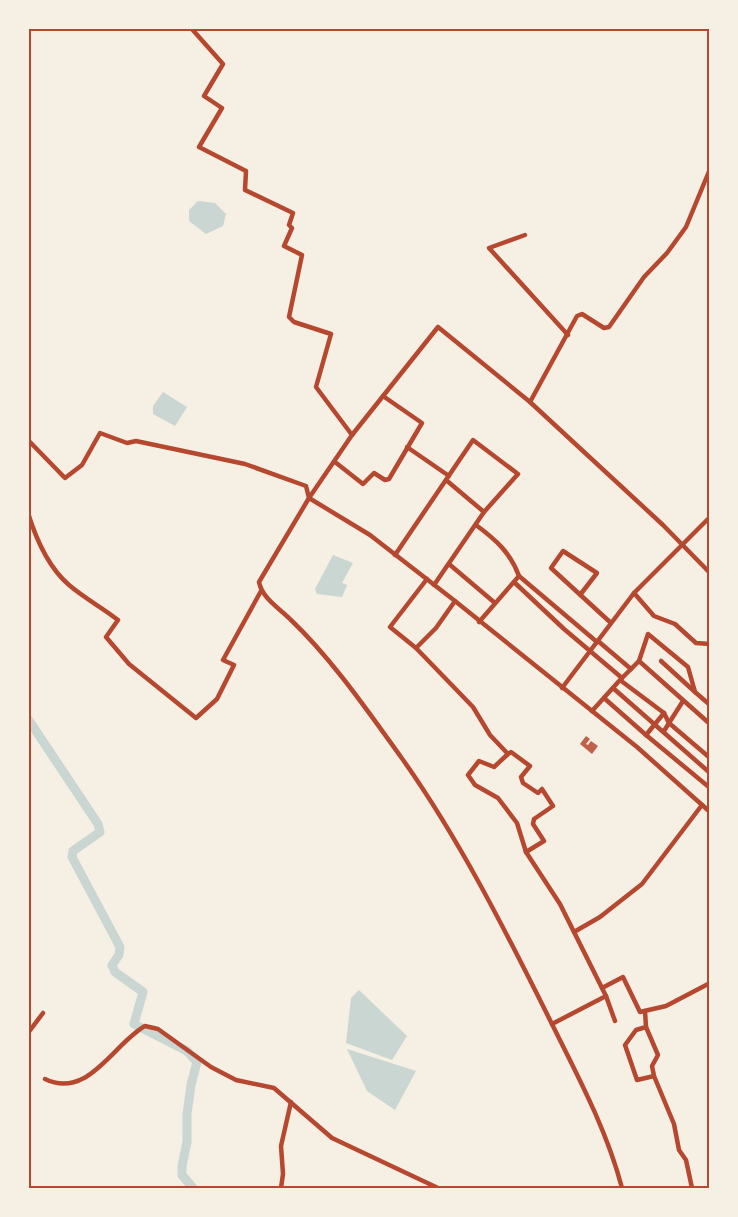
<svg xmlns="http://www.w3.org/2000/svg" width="738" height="1217" font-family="Jost,sans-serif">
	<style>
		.water { fill: #c9d6d2 }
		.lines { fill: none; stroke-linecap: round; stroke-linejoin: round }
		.canal { stroke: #c9d6d2; stroke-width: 9 }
		.building { fill: #bf614a }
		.minor { stroke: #b5482f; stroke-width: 4.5 }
		.neatline { fill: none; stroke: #b5482f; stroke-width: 2 }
	</style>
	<rect width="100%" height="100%" fill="#f6efe4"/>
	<g class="water">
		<polygon points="198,201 215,203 226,214 223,226 206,234 189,221 189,210"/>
		<polygon points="163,392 187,407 175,426 153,414 153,406"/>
		<polygon points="333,555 353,563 342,583 347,585 342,597 317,594 315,589"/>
		<polygon points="359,990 407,1036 392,1060 346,1043 351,998"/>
		<polygon points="347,1049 416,1071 395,1110 367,1091"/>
	</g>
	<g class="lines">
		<polyline class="canal" points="28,719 98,824 100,832 73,851 72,857 120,947 119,955 112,965 115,972 143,992 134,1024 187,1051 197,1062 191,1085 187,1114 187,1142 182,1166 182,1175 193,1188"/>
	</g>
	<polygon class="building" points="586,736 590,739 586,744 588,745 591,741 598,746 592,754 580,744"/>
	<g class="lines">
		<g class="minor">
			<polyline points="191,28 223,64 204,96 222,108 199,147 246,171 245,190 293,213 289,225 292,228 284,246 302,255 289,317 294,322 331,334 316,387 352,435"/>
			<polyline points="525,235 489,248 568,335"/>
			<polyline points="530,402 577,316 582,314 604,328 609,327 644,277 667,253 686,227 710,169"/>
			<path d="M28,440L65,478L82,465L100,433L127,443L136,441L245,464L306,486L309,498L259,582C262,598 279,608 290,619C332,659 367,710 401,757C458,837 503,926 547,1014C575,1071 606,1127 622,1188"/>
			<polyline points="407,447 449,476"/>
			<polyline points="335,462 363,484 374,473 385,480 389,479 422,423 383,396"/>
			<path d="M28,513C36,539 48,567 69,585C84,598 103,608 118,620L106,637L129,664L196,718L217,699L234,665L223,660L261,591"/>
			<path d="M476,525C496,540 510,552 519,576"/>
			<polyline points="395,555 473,440 518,474 484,512 446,480"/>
			<polyline points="449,564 495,603"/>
			<polyline points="710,573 663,525 530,402 438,327 352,435 309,498 370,535 455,601 637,747 710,812"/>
			<polyline points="427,579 390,627 416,648 473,707 490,735 508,754 511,752 530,766 521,777 523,783 538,793 542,789 553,806 534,819 533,824 544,841 526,852"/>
			<polyline points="514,582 564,629 622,678"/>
			<polyline points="434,585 484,512"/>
			<polyline points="634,593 654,616 675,624 696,643 710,644"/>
			<polyline points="580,595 597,573 563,551 551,568 611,623"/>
			<polyline points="479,622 519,576 597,642"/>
			<polyline points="598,641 631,669"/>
			<polyline points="416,648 436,628 455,601"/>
			<polyline points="639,661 648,634 688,667 695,692 710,705"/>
			<polyline points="661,661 695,692"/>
			<polyline points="621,679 639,661 710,724"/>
			<polyline points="562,688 634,593 710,517"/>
			<polyline points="613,688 710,773"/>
			<polyline points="604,698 646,735"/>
			<polyline points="592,711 620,680 664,713 669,723"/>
			<polyline points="664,713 646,735 710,788"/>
			<polyline points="669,723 683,701"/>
			<polyline points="664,731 669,723 710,758"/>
			<polyline points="508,754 494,767 479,761 468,775 475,785 498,798 517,823 526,852 560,904 606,996 552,1024"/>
			<polyline points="574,932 600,917 642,884 702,805"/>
			<polyline points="602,988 623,977 640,1012 666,1006 710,983"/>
			<polyline points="606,996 615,1021"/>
			<polyline points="645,1011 646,1027 636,1030 625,1045 637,1080 654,1076"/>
			<polyline points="646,1027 658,1055 652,1066 654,1076 674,1124 679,1150 686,1160 692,1188"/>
			<polyline points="28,1033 43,1013"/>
			<path d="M45,1079C88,1100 113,1044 145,1026L158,1029L211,1067L236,1080L274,1088L332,1138L438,1188"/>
			<polyline points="281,1188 283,1174 281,1146 291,1102"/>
		</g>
	</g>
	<rect width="738" height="1217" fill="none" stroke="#f6efe4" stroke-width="60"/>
	<rect x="30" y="30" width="678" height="1157" class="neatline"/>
</svg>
